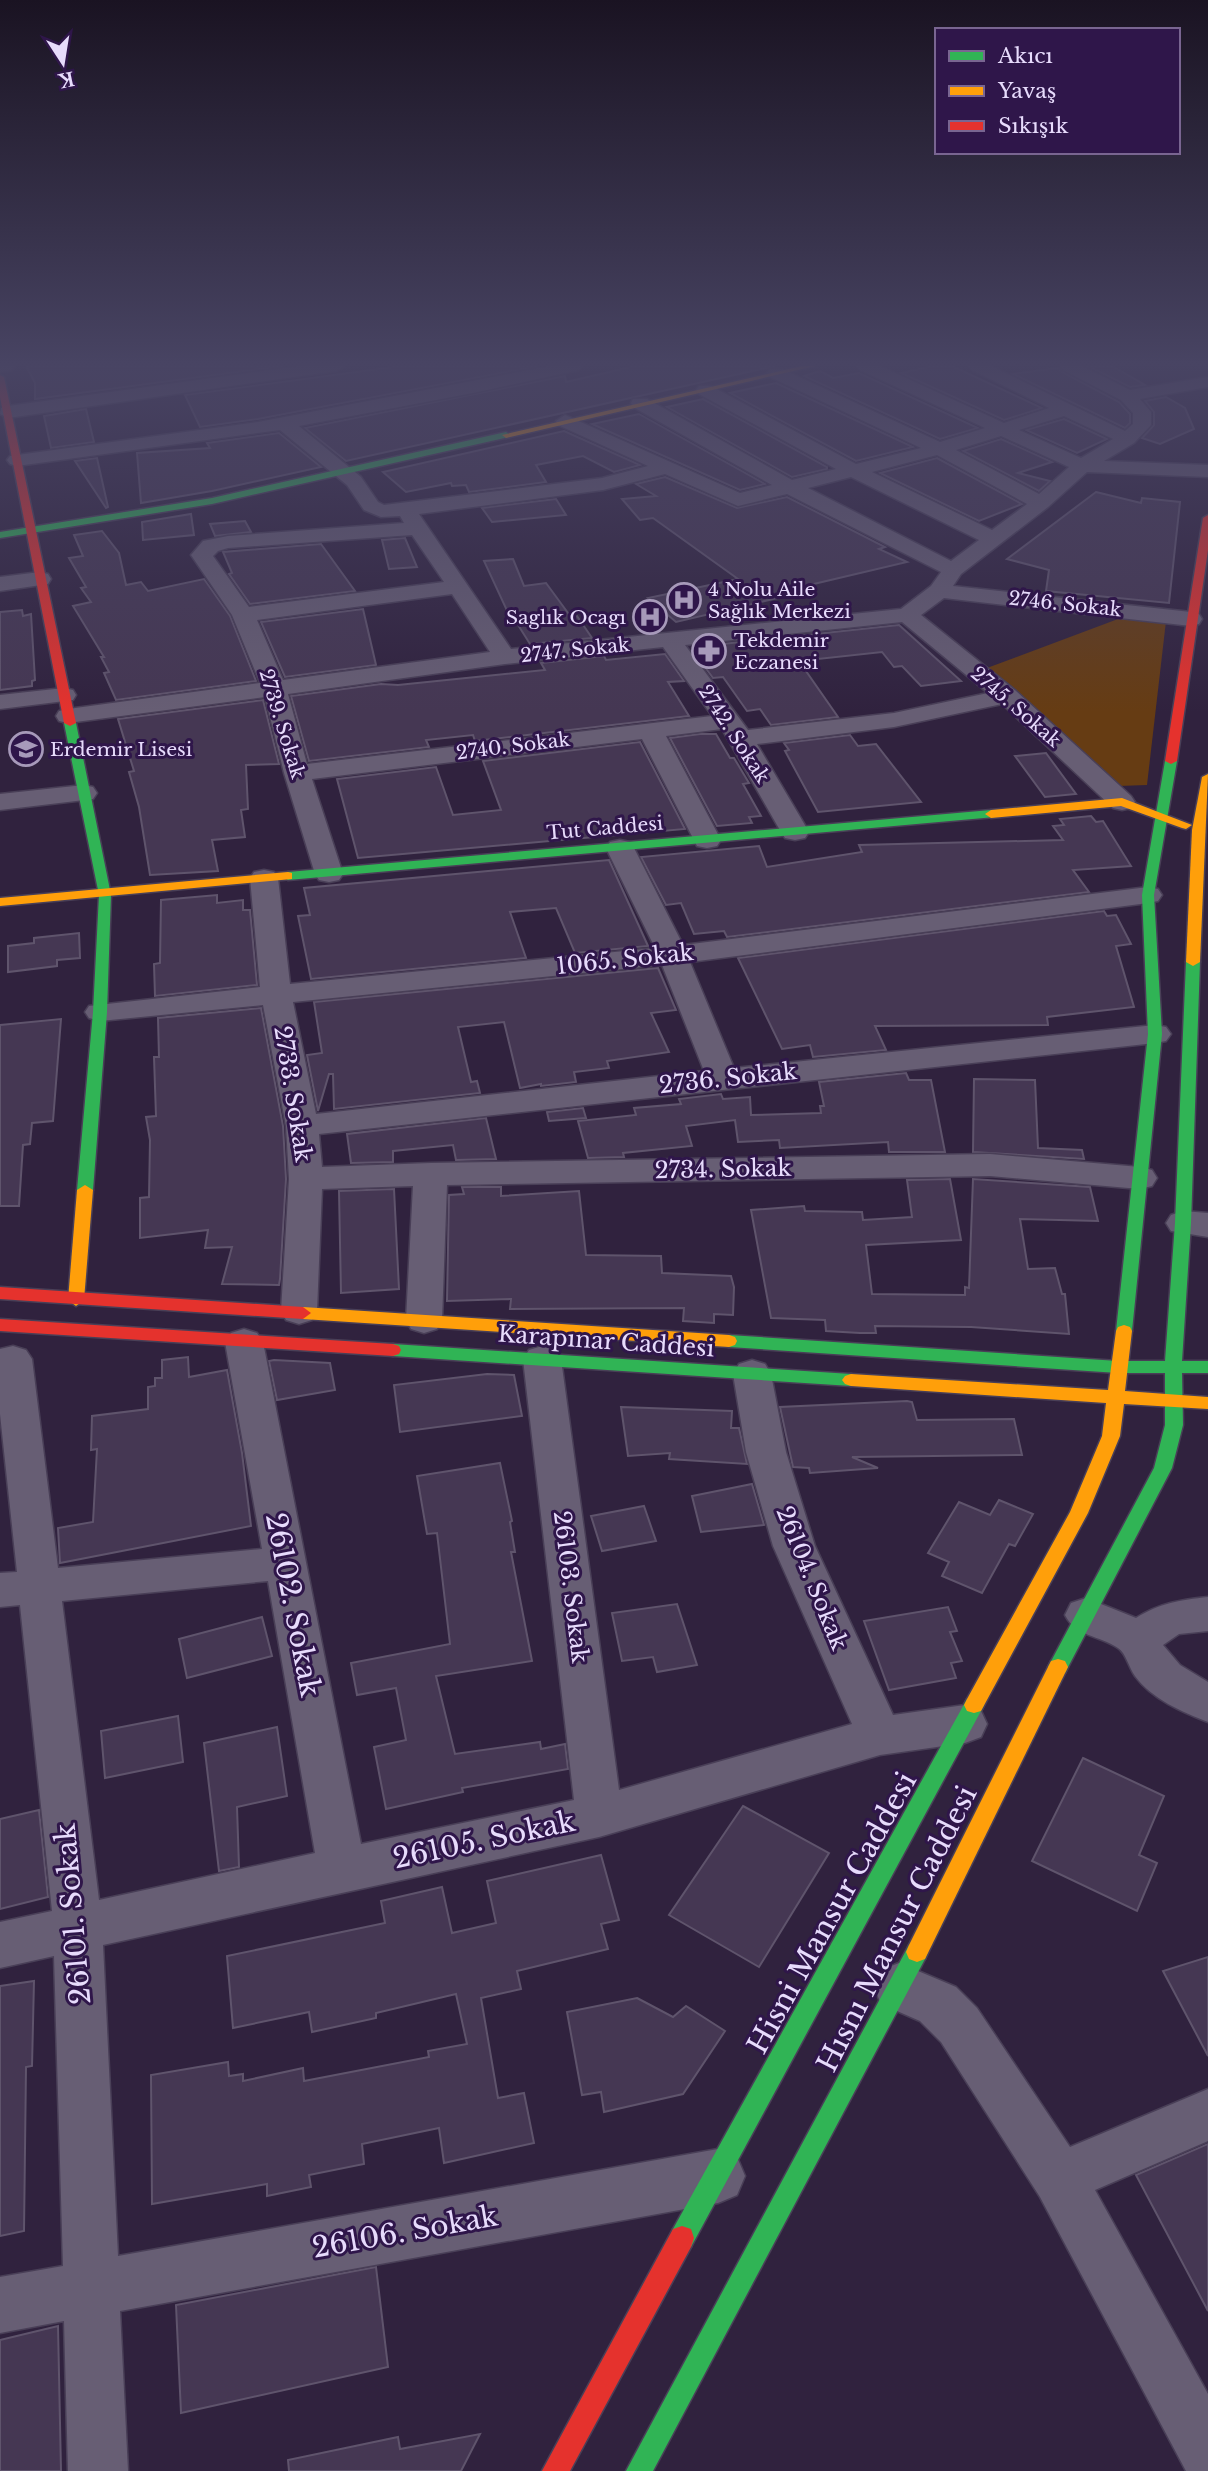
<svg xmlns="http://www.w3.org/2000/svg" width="1208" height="2471" font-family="'Libre Baskerville',serif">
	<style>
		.green { fill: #663c13 }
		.building { fill: #453753; stroke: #5f546c; stroke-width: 2 }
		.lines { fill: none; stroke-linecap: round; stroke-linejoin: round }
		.street-casing { stroke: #493f57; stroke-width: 3 }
		.fast-casing { stroke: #493f57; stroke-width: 3 }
		.slow-casing { stroke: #493f57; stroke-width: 3 }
		.jam-casing { stroke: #493f57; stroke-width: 3 }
		.street { fill: #675e74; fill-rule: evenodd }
		.fast { fill: #30b455; fill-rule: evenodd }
		.slow { fill: #ff9f0a; fill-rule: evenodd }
		.jam { fill: #e5322d; fill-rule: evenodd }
		.labels { text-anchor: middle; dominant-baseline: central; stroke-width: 6; stroke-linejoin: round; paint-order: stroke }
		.far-poi-label { font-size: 19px; fill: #e7dbfc; stroke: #2f164a; text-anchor: start }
		.far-street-label { font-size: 19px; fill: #e7dbfc; stroke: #2f164a }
		.street-label { font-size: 23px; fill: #e7dbfc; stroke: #2f164a }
		.near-street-label { font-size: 28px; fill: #e7dbfc; stroke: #2f164a }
	</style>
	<rect width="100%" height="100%" fill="#30223e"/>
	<polygon class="green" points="1126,616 1166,621 1147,785 1119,786 987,668"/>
	<g class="building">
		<polygon points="26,366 283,366 35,399 35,383"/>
		<polygon points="401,366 538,366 258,419 200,427 185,395"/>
		<polygon points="635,366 775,366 346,461 305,428 565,376 566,382"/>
		<polygon points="933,366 952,366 1042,408 1004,420 901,373"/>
		<polygon points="1112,366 1145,385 1130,387 1090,367"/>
		<polygon points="1058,368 1062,372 1119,402 1130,414 1130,423 1125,428 1013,374"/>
		<polygon points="820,371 833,378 859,373 978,428 940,439 804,376"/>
		<polygon points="776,383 913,447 856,461 730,393"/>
		<polygon points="1166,397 1185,408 1194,429 1160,444 1142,438 1154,425 1154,412 1145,401"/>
		<polygon points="703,399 827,467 827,469 792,477 667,407"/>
		<polygon points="86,409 94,442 51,448 44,416"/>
		<polygon points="639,414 765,484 740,490 592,424"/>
		<polygon points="1064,419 1107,439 1077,453 1026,430"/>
		<polygon points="564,431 640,465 614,472 583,456 536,465 546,482 469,492 466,485 452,486 451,483 406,492 383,472"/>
		<polygon points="279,433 321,467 212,491 141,503 137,453 210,448 207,443"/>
		<polygon points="1001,439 1052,462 1018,473 1050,481 1039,491 963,451"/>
		<polygon points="97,458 108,507 106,508 75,461"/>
		<polygon points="937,458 1022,504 979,521 880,473"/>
		<polygon points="665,477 737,508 787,497 885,547 879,549 907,562 801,587 807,591 676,622 648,598 738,579 653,518 640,520 622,499 656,496 636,484"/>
		<polygon points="1096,492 1141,503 1142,498 1180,502 1169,603 1046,591 1049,570 1007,559"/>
		<polygon points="556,499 566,515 492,522 482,508"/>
		<polygon points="191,514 194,535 143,540 142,522"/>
		<polygon points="245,521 251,532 215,536 210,524"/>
		<polygon points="102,531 119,553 126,585 141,582 148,591 204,579 230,616 256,681 116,700 104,673 109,672 101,657 104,657 73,606 91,602 81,588 86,587 69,558 83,556 74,535"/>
		<polygon points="405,538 417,567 389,569 382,540"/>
		<polygon points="321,544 355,591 250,604 229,574 232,573 223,552"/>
		<polygon points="513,559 524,586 546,583 571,617 577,616 592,638 530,644 513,617 510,617 484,561"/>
		<polygon points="363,609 376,665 285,677 261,622"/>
		<polygon points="22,610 23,616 31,614 35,680 32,681 32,686 0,690 0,612"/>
		<polygon points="899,625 961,681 921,686 902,666 894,667 882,652 799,661 838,717 771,725 760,709 747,711 723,677 713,678 693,651 709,650 704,646"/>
		<polygon points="665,654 684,681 668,682 689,716 475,741 473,735 426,740 429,747 309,761 291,696 381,684 398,685 545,670 541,663 604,656 606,660"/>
		<polygon points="263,700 279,764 246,765 248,809 241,810 245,837 212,840 218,871 150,875 139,807 129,772 134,771 118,719"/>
		<polygon points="700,734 716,734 730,758 734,758 749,783 743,784 761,816 749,817 752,823 717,826 670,738"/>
		<polygon points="850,735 858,746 876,744 921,802 818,812 785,751 789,750 784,743"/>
		<polygon points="640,742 685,829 358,858 337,779 436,767 453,815 501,810 483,761"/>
		<polygon points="1046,753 1076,794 1045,797 1015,756"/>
		<polygon points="1091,816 1096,822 1103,821 1131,866 1073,870 1089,892 727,937 724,931 694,934 681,903 666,905 641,857 759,846 767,867 862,852 859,845 1063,840 1053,826 1064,825 1060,819"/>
		<polygon points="609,860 648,946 575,953 556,908 510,912 526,958 311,979 298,916 310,915 304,888"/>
		<polygon points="217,895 217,903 243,900 243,910 250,910 257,985 155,996 154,964 160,963 161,900"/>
		<polygon points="1104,911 1107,916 1116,915 1131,944 1116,946 1134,1007 1047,1017 1048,1025 875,1026 886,1050 813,1057 810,1045 782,1049 738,958"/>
		<polygon points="79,933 80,958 57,960 57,966 8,972 8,946 34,943 34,938"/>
		<polygon points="658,968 676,1010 651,1013 669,1052 607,1061 609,1068 574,1072 576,1082 541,1086 541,1084 520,1088 504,1022 458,1027 471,1082 477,1081 480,1093 334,1109 333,1074 329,1074 318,1111 307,1055 322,1053 314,1002"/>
		<polygon points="261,1008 283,1126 286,1179 280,1279 279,1285 222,1284 232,1247 205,1248 208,1230 140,1238 140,1198 149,1197 150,1140 146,1117 156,1116 154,1057 159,1057 158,1018"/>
		<polygon points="61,1019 53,1121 32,1123 30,1144 23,1145 19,1206 0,1206 0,1025"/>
		<polygon points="906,1073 909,1080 931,1080 945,1152 889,1152 888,1142 780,1148 779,1140 738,1142 735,1120 686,1126 692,1146 623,1153 624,1157 588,1158 578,1121 636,1115 634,1108 681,1104 679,1099 721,1094 723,1099 750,1097 751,1115 821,1113 820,1106 824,1106 819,1082"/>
		<polygon points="974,1079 1035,1080 1038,1148 1082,1150 1084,1159 973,1152"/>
		<polygon points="583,1108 586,1118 549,1121 547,1112"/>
		<polygon points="486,1118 496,1159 456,1160 453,1145 393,1151 393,1162 351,1163 347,1134"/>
		<polygon points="950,1179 961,1240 866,1245 872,1294 965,1295 965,1287 969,1288 973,1179 1090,1187 1098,1221 1020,1219 1028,1269 1055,1268 1062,1294 1065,1294 1069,1334 971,1327 875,1326 876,1333 860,1333 826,1331 825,1320 771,1318 751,1210 804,1206 805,1211 862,1212 863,1220 912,1217 907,1180"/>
		<polygon points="462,1187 501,1187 501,1196 579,1191 586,1255 661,1256 662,1273 731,1276 734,1287 733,1315 714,1314 714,1323 683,1321 684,1308 510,1309 511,1299 447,1301 449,1195 464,1194"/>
		<polygon points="394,1189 399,1289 341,1293 339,1191"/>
		<polygon points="188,1357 189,1377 227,1370 242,1453 251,1526 60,1563 58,1528 93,1522 97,1449 91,1450 92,1416 148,1409 148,1387 155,1386 155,1378 162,1378 162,1360"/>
		<polygon points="274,1360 330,1363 335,1390 277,1400 269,1361"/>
		<polygon points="487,1374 514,1375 522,1416 400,1432 394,1385"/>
		<polygon points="907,1401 912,1402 917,1420 1014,1419 1022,1455 852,1457 878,1468 810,1473 809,1468 793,1467 780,1407"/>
		<polygon points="621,1407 732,1411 731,1428 739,1428 747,1464 669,1459 670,1453 628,1456"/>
		<polygon points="500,1463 512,1521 510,1522 515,1552 511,1552 532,1661 436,1676 455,1754 540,1742 541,1749 565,1744 568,1769 462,1788 463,1792 386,1809 374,1747 406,1740 396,1688 357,1695 351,1663 450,1644 437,1533 427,1534 417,1476"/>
		<polygon points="752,1484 764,1525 701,1532 692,1496"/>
		<polygon points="999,1500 1033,1514 1015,1546 1009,1544 982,1593 942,1576 949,1562 928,1553 959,1502 990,1515"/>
		<polygon points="644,1506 656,1541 602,1551 591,1516"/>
		<polygon points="677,1604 697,1665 657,1672 653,1657 622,1661 612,1613"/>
		<polygon points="948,1607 957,1631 950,1632 962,1661 951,1663 956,1678 889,1690 864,1621"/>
		<polygon points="262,1617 272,1656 187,1678 179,1639"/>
		<polygon points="178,1716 183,1762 105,1778 101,1731"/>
		<polygon points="277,1727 287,1796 237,1807 239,1867 219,1871 204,1743"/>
		<polygon points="1083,1758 1164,1796 1139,1855 1157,1863 1137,1911 1032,1861"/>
		<polygon points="743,1806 829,1853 759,1967 669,1915"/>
		<polygon points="39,1810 48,1897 0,1909 0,1819"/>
		<polygon points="601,1855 619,1920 601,1924 608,1949 517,1971 521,1989 481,1998 498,2098 524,2093 534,2143 444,2163 439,2128 362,2144 364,2164 309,2175 311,2187 267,2196 267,2184 152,2204 151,2075 228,2062 229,2076 243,2074 243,2081 303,2068 304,2081 429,2057 428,2051 467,2044 456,1994 376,2013 376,2018 312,2032 309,2012 233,2028 227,1956 385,1923 381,1901 442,1887 452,1933 496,1923 487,1881"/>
		<polygon points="1208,1957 1208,2056 1163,1971"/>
		<polygon points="34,1981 32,2066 26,2067 24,2231 0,2236 0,1986"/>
		<polygon points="637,1998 673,2017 686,2006 725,2031 683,2094 604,2112 601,2092 582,2095 567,2012"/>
		<polygon points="1208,2144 1208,2311 1136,2175"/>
		<polygon points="376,2267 388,2367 181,2413 176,2305"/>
		<polygon points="58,2326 61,2471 0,2471 0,2340"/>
		<polygon points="480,2434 461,2471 289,2471 288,2460 398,2437 400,2449"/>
	</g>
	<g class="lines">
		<g class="street-casing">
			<g id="street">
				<polygon points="0,366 15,366 12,370 0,372"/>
				<polygon points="300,366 345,366 336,371 8,418 0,414 1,408 8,406"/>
				<path d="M550,366H582L579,370L473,393L299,426L361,477L378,502L384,505L602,478L648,466L558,425L556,421L565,415L740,493L772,485L633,407L631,403L633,399H647L792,480L836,469L699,394L696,390L699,386H711L856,464L921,448L770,377L767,373L770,369H782L940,442L985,428L860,370L857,366H880L1004,423L1049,408L972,370L969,366H991L1125,431L1133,424V413L1121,400L1063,370L1060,366H1082L1130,390L1208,377V387L1140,399L1151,412V425L1134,443L1104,461L1208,465V477L1087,472L1048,507L961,574L953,586L1191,612L1199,614L1202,619L1199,624L1191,626L944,598L921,615L1016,691L1131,796L1135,802L1131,808L1122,810L1113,808L1002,704L894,727L757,744L809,832L805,838L795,840L785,838L781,832L722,729L666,736L721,840L717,846L707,848L697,846L642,739L312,779L343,874L339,880L329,882L319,880L315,874L284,773L265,697L68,723L59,721L56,716L59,711L68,709L260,683L232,615L191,555L203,541L228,536L404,523L400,516L381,517L364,510L347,485L280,430L17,466L10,464L7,460L10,456L258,422ZM1064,416L1113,439L1081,458L1019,430ZM1001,436L1069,467L1039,494L956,450ZM937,455L1027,504L992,530L872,472ZM665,474L738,506L787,494L941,572L931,586L901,609L511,649L419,514L603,490ZM851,477L979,540L951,561L808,488ZM412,535L444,582L249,607L213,556L218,551L228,548ZM452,594L490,652L283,680L257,620ZM902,622L988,693L894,713L748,730L685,645ZM663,647L712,716L307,764L288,694L505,664Z"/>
				<polygon points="40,572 48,574 51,579 48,584 0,591 0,577"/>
				<polygon points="64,688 73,690 76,695 73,700 0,709 0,695"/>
				<polygon points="84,785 93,787 97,793 93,799 0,810 0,794"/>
				<path d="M620,840L630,842L634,848L683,945L1148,887L1158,889L1162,895L1158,901L1148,903L690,962L734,1068L1155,1025L1166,1027L1171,1034L1166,1041L1155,1043L319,1134L322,1167L431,1163L990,1154L1140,1167L1152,1170L1157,1178L1152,1186L1140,1189L990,1176L447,1185L442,1320L437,1329L424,1333L411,1329L406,1320L413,1186L322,1189L317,1311L312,1320L299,1324L286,1320L281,1311L289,1179L286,1126L263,1005L100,1021L89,1018L85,1012L89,1006L260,987L250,878L254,872L264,870L274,872L278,878L290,984L655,948L606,848L610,842ZM662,965L704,1071L316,1114L293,1002Z"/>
				<polygon points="1183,1211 1208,1213 1208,1237 1171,1231 1166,1223 1171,1215"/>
				<path d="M244,1329L257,1333L263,1342L361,1844L574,1800L523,1359L529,1350L542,1346L555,1350L561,1359L619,1790L852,1724L773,1546L746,1452L733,1374L739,1364L752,1360L765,1364L771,1374L786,1452L815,1546L893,1715L965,1705L981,1711L987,1724L981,1737L965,1743L880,1755L599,1837L103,1945L118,2256L718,2149L737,2157L745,2176L737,2195L718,2203L120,2311L128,2471H68L64,2321L0,2333V2277L63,2266L54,1956L0,1968V1922L52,1911L20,1605L0,1607V1573L17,1572L0,1414V1349L13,1346L26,1350L32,1359L58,1568L262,1549L225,1342L231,1333ZM268,1581L315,1853L99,1900L62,1601Z"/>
				<path d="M1208,1597V1631L1179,1634L1163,1645L1180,1665L1208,1682V1722C1182,1712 1152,1699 1135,1676C1129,1668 1126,1653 1118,1648C1099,1635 1076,1637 1065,1615L1071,1603L1086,1598L1136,1618C1160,1603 1180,1600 1208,1597Z"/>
				<polygon points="899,1963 956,1987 977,2008 1070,2147 1208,2089 1208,2141 1095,2190 1208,2394 1208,2471 1186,2471 1040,2197 941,2042 920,2021 881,2004 874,1987 881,1970"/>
			</g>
		</g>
		<g class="fast-casing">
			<g id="fast">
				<polygon points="506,432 510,435 509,437 212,504 0,538 0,532 212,498"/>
				<polygon points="70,720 76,723 111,895 107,1012 93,1190 85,1195 77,1190 93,1012 99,895 64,723"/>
				<polygon points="1171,758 1177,761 1154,895 1162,1034 1132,1331 1130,1335 1118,1335 1116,1331 1148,1034 1142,895 1165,761"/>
				<polygon points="991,810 997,814 995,817 288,880 282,876 288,872"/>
				<polygon points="1193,958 1200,962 1191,1223 1182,1361 1208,1361 1208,1373 1182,1373 1183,1425 1172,1468 1065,1673 1058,1675 1051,1673 1048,1667 1154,1468 1165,1425 1165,1373 1118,1373 729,1347 723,1345 721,1341 723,1337 729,1335 1118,1361 1165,1361 1175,1223 1186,962"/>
				<polygon points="393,1344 851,1374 857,1376 860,1380 857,1384 851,1386 393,1356 387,1354 385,1350 387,1346"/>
				<polygon points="974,1697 981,1699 984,1705 981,1711 691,2247 682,2250 673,2247 670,2238 673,2229 967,1699"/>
				<polygon points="917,1942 925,1945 928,1952 925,1959 653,2471 626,2471 909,1945"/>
			</g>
		</g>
		<g class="slow-casing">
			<g id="slow">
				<polygon points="802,366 815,366 506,438 502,435"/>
				<polygon points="1208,774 1200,962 1193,966 1186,962 1192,830 1202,777"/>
				<polygon points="1122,798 1192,825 1186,829 1182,828 1121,806 991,818 985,814 991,810"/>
				<polygon points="288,872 292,873 292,879 0,906 0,898"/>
				<polygon points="85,1185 93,1190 84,1300 76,1306 68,1300 77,1190"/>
				<polygon points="303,1307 729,1335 735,1337 737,1341 735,1345 729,1347 303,1319 295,1313"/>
				<polygon points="1124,1325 1130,1327 1132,1331 1125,1391 1208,1397 1208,1409 1124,1404 1120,1436 1088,1513 981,1711 974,1713 967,1711 964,1705 967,1699 1070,1512 1102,1436 1106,1403 851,1386 845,1384 842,1380 845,1376 851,1374 1108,1390 1116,1331 1118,1327"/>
				<polygon points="1058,1659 1065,1661 1068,1667 925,1959 917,1962 909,1959 906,1952 909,1945 1051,1661"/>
			</g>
		</g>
		<g class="jam-casing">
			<g id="jam">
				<polygon points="0,375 4,377 76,723 70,726 64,723 0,397"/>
				<polygon points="1208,515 1208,550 1177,761 1171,764 1165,761 1203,518"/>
				<polygon points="0,1287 303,1307 311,1313 303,1319 0,1299"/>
				<polygon points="0,1319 393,1344 399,1346 401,1350 399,1354 393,1356 0,1331"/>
				<polygon points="682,2226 691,2229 694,2238 691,2247 570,2471 542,2471 673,2229"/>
			</g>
		</g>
		<use href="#street" class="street"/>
		<use href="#fast" class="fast"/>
		<use href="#slow" class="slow"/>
		<use href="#jam" class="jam"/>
	</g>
	<linearGradient id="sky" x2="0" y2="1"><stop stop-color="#1a1322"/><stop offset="0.51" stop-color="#484463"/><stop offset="1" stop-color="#484463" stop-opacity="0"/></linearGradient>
	<rect width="1208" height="712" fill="url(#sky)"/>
	<defs>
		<g id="hospital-ring" transform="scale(1.75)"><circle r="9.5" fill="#2f164a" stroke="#a79aba" stroke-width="1.5"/><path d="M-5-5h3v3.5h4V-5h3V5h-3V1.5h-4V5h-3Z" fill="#a79aba"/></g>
		<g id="pharmacy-ring" transform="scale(1.75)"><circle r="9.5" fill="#2f164a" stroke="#a79aba" stroke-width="1.5"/><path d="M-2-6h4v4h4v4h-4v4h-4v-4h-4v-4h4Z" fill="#a79aba"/></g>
		<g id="school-ring" transform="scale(1.75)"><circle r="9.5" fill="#2f164a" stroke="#a79aba" stroke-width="1.5"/><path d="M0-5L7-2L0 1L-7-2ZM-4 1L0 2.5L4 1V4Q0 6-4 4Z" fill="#a79aba"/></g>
	</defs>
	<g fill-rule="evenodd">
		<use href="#hospital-ring" x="684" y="600"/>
		<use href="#hospital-ring" x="650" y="617"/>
		<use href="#pharmacy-ring" x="709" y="651"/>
		<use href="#school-ring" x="26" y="749"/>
	</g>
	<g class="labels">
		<g class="far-poi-label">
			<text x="708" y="589">4 Nolu Aile<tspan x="708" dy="22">Sağlık Merkezi</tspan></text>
			<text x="626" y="617" text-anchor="end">Saglık Ocagı</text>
			<text x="734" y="640">Tekdemir<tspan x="734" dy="22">Eczanesi</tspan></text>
			<text x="50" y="749">Erdemir Lisesi</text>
		</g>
		<g class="far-street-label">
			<text transform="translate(1065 604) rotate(6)">2746. Sokak</text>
			<text transform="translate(575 650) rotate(-6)">2747. Sokak</text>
			<text transform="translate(1016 707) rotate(41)">2745. Sokak</text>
			<text transform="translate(282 724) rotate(73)">2739. Sokak</text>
			<text transform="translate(734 734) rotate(57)">2742. Sokak</text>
			<text transform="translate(513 746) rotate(-7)">2740. Sokak</text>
			<text transform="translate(605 828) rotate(-5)">Tut Caddesi</text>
		</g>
		<g class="street-label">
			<text transform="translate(625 959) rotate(-6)">1065. Sokak</text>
			<text transform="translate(728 1078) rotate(-6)">2736. Sokak</text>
			<text transform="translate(293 1094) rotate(81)">2733. Sokak</text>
			<text transform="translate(723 1169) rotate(-1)">2734. Sokak</text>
			<text transform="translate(606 1341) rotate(4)">Karapınar Caddesi</text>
			<text transform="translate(812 1578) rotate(68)">26104. Sokak</text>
			<text transform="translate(571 1587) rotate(83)">26103. Sokak</text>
		</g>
		<g class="near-street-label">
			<text transform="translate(293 1605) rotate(79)">26102. Sokak</text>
			<text transform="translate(484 1840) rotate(-12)">26105. Sokak</text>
			<text transform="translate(832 1913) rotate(-61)">Hisni Mansur Caddesi</text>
			<text transform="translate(73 1914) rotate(-95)">26101. Sokak</text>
			<text transform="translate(897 1929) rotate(-63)">Hısnı Mansur Caddesi</text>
			<text transform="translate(405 2232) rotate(-10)">26106. Sokak</text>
		</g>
	</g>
	<rect x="935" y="28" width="245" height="126" fill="#2f164a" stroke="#796591" stroke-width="2"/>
	<rect x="949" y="51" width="35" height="10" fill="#30b455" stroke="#796591" stroke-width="2"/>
	<text x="998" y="63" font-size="21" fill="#e7dbfc">Akıcı</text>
	<rect x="949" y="86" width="35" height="10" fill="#ff9f0a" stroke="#796591" stroke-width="2"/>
	<text x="998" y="98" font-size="21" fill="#e7dbfc">Yavaş</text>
	<rect x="949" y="121" width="35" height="10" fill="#e5322d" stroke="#796591" stroke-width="2"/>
	<text x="998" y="133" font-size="21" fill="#e7dbfc">Sıkışık</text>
	<g transform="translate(63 63) rotate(168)" stroke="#2f164a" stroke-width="5" paint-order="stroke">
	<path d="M0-5L12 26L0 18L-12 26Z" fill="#e7dbfc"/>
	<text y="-10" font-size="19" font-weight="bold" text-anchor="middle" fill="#e7dbfc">K</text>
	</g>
</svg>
